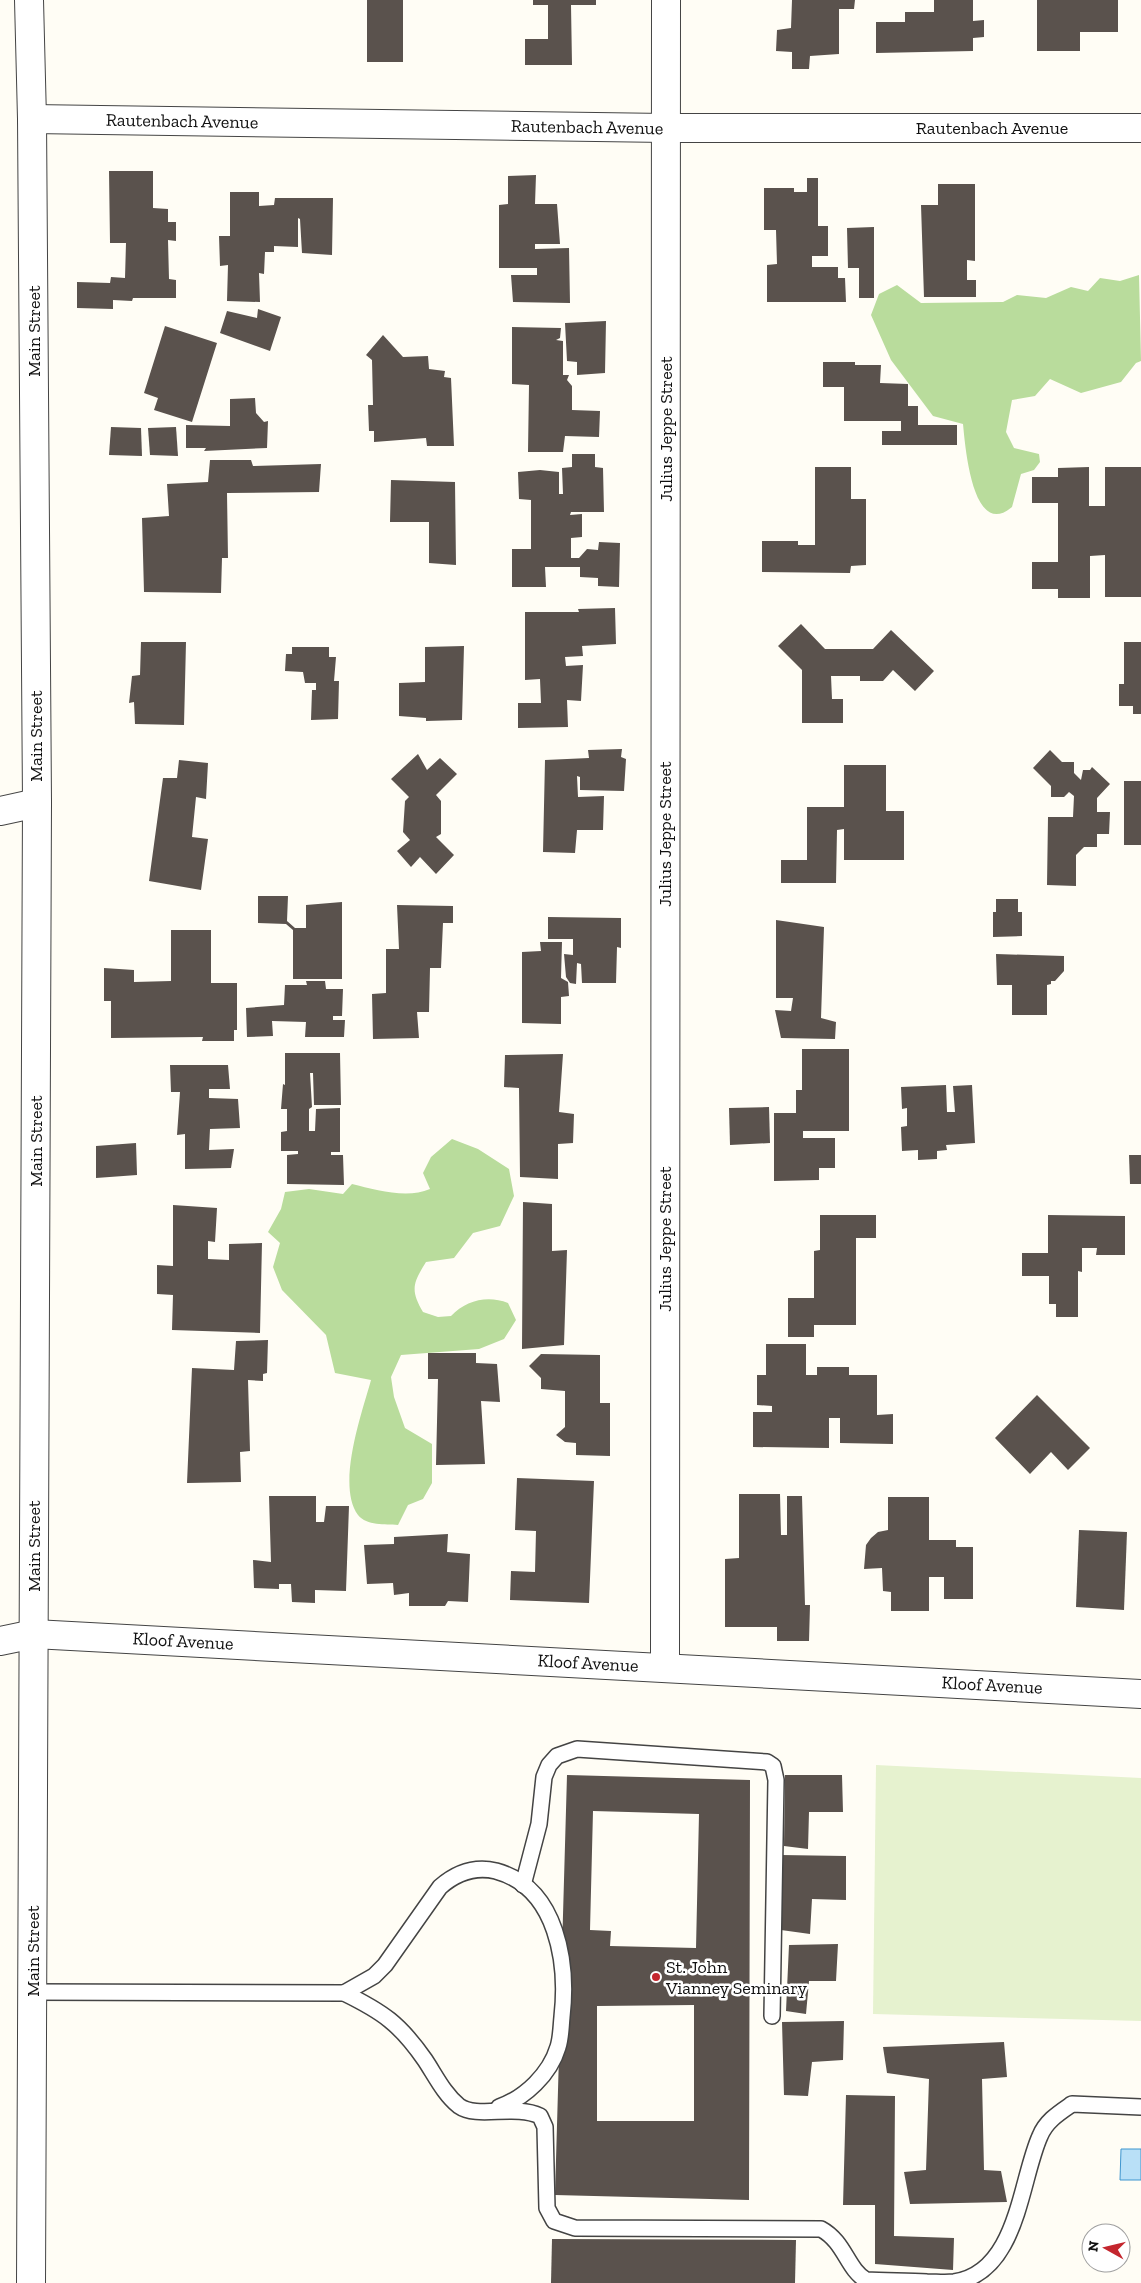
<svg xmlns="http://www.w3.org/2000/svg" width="1141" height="2283" font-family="'Zilla Slab',serif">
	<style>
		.forest { fill: #b9dc9c }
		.pitch { fill: #e6f2cf }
		.water { fill: #b9e0f7; stroke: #3f96cf }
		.building { fill: #5a524d; fill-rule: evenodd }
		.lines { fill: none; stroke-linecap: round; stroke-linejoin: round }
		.service-casing { stroke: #444; stroke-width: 18 }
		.minor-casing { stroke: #444; stroke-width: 30 }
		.service { stroke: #fff; stroke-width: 15 }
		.minor { stroke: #fff; stroke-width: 28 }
		.poi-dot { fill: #c4262e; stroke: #fff; stroke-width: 2 }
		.labels { text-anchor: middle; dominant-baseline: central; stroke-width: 5; stroke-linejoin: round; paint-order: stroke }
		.street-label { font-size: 18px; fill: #111; stroke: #fff }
		.poi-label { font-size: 18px; fill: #111; stroke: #fff; text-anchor: start }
	</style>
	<rect width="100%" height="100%" fill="#fffdf5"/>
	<g class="forest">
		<path d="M1139,275L1141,361L1136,363L1121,382L1081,393L1050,379L1035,396L1012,400L1006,432L1014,448L1039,454L1040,462L1034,470L1021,474L1012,507C972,541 965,443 963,424L933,416L891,360L871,315L879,294L897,285L921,303L1003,302L1017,295L1046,298L1071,287L1088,291L1100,278L1120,281Z"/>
		<path d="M452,1139L478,1149L509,1169L514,1196L500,1226L473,1233L454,1258L426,1262C413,1283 410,1290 423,1312L438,1317L451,1316C466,1300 488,1295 508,1303L516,1320L504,1339L479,1349L401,1355L391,1377L394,1397L405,1428L432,1444V1483L423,1499L408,1505L398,1525C385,1524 367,1526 358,1515C336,1485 362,1413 371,1380L335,1373L326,1335L282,1290L273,1267L280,1243L268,1232L281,1209L285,1192L309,1189L343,1194L352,1184C376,1190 407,1199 430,1189L423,1173L431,1157Z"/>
	</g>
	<polygon class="pitch" points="876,1765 1141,1778 1141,2021 873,2014"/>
	<polygon class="water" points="1121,2149 1141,2149 1141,2180 1120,2180"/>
	<g class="building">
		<rect x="367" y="0" width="36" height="62"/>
		<polygon points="533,0 596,0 596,5 571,5 572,65 525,65 525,39 548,39 548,5 533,5"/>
		<polygon points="792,0 855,0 854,9 839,9 839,54 810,56 809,69 792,69 792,52 776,51 777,30 791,28"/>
		<polygon points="934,0 973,0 973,21 984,20 984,37 973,38 973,51 876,53 876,22 905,22 905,12 934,12"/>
		<polygon points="1037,0 1118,0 1118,32 1080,32 1080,51 1037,51"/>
		<polygon points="109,171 153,171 153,208 168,209 168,222 176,222 176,241 168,240 169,279 176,280 176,298 133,298 132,301 113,300 113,309 77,308 77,282 110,283 111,277 125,278 126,243 110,243"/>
		<polygon points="536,175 535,204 557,204 560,244 535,244 535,249 569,248 570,303 513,302 511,275 537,275 537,268 499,268 499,205 508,204 508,176"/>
		<polygon points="807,178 818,178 818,226 828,226 828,256 812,256 812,267 838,267 838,278 845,278 846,302 767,302 767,265 777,264 776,230 764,230 764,188 794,188 794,192 807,192"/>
		<polygon points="938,184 975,184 975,261 967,260 967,280 976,280 976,297 924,297 921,205 938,205"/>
		<polygon points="230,192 259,192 259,206 274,205 275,198 333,198 332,255 302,253 300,219 298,218 298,247 274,246 274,252 265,252 264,274 259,273 260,302 227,301 228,265 220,266 219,236 230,236"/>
		<polygon points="874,227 874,298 859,298 859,268 848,268 847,228"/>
		<polygon points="258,309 281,317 270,351 220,333 227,311 257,318"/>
		<polygon points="606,321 605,373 577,375 577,362 567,361 565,323"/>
		<polygon points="165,326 217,343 192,422 154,410 158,398 144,393"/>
		<polygon points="512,327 561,328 560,338 556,340 563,341 563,375 569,375 567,380 572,386 572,410 600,411 599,437 565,436 563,452 528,452 529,385 512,384"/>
		<polygon points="383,335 403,357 428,356 429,369 445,371 444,377 451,378 454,446 427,446 426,438 374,442 374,431 369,431 368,405 373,405 372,360 366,355"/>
		<polygon points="823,362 855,362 855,365 881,365 880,383 908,384 908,406 918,406 918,425 957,425 957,445 882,445 882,431 901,431 901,421 844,421 844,387 823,387"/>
		<polygon points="255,398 256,413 264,422 268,421 267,448 204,451 206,448 186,448 186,425 230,426 230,399"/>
		<polygon points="111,427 141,428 142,456 109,455"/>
		<polygon points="176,427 178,456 150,455 148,428"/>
		<polygon points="572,454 595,454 595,467 603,468 604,512 571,512 570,515 582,514 582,537 571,538 571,558 579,558 587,549 598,550 599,542 620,543 619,587 598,586 598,578 580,577 580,567 545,567 546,587 512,587 512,549 531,549 531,500 519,499 518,472 540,470 559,472 559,494 563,494 562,468 572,467"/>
		<polygon points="210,460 251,460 253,466 321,464 319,492 227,493 228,558 222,558 221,593 144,592 142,518 169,516 167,484 208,482"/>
		<polygon points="815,467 851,467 851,499 866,499 866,565 851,566 850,573 762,572 762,541 798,541 798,545 815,545"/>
		<polygon points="1089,467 1089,506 1105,506 1105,467 1141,467 1141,597 1105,597 1105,555 1090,556 1090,598 1058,598 1058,589 1032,589 1032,562 1058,562 1058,503 1032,503 1032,477 1058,477 1058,468"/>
		<polygon points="391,480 455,482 456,565 429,563 429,522 390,522"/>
		<polygon points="615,608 616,644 582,646 583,656 565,657 566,666 583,665 581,701 567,700 568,727 518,728 518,703 541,703 540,679 525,680 525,612 579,612 578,609"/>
		<polygon points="801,624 825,649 873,649 891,630 934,671 915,691 893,670 883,681 860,681 860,676 831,676 832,699 843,699 843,723 802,723 802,670 778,646"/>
		<polygon points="141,642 186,642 184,725 135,724 134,702 129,703 132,676 140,675"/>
		<polygon points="1124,642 1141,642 1141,714 1133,714 1133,706 1119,706 1119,684 1124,684"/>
		<polygon points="464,646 462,720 426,721 426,718 399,716 399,683 425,682 425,647"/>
		<polygon points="292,647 329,647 329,657 336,657 334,681 339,681 338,719 311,720 312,690 316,690 316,683 305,683 303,672 285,671 286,654 292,654"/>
		<polygon points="622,749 621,757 626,759 624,791 580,790 580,777 577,776 578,797 604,796 603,830 577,830 575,853 543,852 545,760 589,758 588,750"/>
		<polygon points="1050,750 1062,762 1074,762 1074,773 1081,780 1083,770 1090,770 1092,767 1110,784 1097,798 1097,812 1110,812 1109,834 1097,834 1097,847 1084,847 1076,855 1076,886 1047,885 1048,817 1073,817 1074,796 1069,792 1064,797 1051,797 1051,786 1033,768"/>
		<polygon points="418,754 427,770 440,758 457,774 436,795 441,801 441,834 436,837 454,855 436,874 420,857 411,867 397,851 410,840 403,832 405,801 409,797 391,779"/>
		<polygon points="179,760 208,763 206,799 196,797 192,837 208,839 201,890 149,881 163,778 177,778"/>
		<polygon points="844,765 886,765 886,811 904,811 904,860 844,860 844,829 837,830 836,883 781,883 781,860 807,860 807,807 844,807"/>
		<rect x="1124" y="781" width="17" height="64"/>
		<polygon points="258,896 288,896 287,921 295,928 306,928 306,905 342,902 342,979 293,979 293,930 286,924 258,923"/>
		<polygon points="996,899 1018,899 1018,912 1022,912 1022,936 993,937 993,912 996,912"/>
		<polygon points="397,905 453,906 453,923 443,923 441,968 430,968 429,1012 417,1012 419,1038 373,1039 372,994 386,993 386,949 399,949"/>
		<polygon points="548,917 621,918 621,948 617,947 616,983 582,983 581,964 577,963 576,984 570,983 566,977 564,954 573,955 573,939 548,939"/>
		<polygon points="776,920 824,927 821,1018 836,1022 835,1039 781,1038 775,1010 791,1011 793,998 776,998"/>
		<polygon points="171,930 211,930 211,983 237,983 237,1030 234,1030 234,1041 202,1041 203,1037 111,1038 111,1001 104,1001 104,968 134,970 134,982 171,981"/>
		<polygon points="540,942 562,942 561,978 568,982 569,996 561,997 561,1024 522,1023 522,952 541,951"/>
		<polygon points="996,954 1064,956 1064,971 1055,981 1051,981 1051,984 1047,985 1047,1015 1012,1015 1012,985 997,985"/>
		<polygon points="306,981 325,981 326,989 343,989 342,1016 333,1016 333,1020 345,1020 344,1037 305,1037 306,1022 272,1021 273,1036 247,1037 246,1008 284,1005 285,985 307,985"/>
		<polygon points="802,1049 849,1049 849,1131 803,1131 803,1138 835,1138 835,1168 819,1168 819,1180 774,1181 774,1113 796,1113 796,1090 802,1090"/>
		<polygon points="285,1053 340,1053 341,1105 314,1105 313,1073 310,1073 312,1107 309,1109 309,1131 315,1131 316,1109 340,1108 340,1152 331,1152 331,1155 343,1155 344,1185 287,1184 287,1155 298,1154 298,1151 281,1151 281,1132 287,1131 287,1109 281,1109 283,1084 285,1085"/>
		<polygon points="563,1054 559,1112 574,1114 573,1143 558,1144 558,1179 520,1177 519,1088 504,1087 505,1055"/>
		<polygon points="170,1065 228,1065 230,1089 209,1089 209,1098 238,1099 240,1128 210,1129 209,1150 234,1149 231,1168 185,1169 185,1134 177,1135 180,1092 171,1092"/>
		<polygon points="946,1085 947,1112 955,1112 953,1086 972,1085 975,1143 946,1145 947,1150 937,1151 937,1159 918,1160 918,1150 902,1151 901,1127 907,1126 907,1108 902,1109 901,1087"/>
		<polygon points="769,1107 770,1143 730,1145 729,1108"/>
		<polygon points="136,1143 137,1175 96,1178 96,1146"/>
		<polygon points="1129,1155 1141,1155 1141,1184 1130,1184"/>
		<polygon points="523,1202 552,1204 552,1251 567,1250 564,1345 522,1349"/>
		<polygon points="173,1205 217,1208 215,1242 208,1241 208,1259 229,1260 229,1244 262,1243 260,1333 172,1330 173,1295 157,1294 157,1265 173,1266"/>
		<polygon points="820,1215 876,1215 876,1238 856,1238 856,1325 814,1325 814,1337 788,1337 788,1298 814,1298 814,1251 820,1250"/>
		<polygon points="1048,1215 1125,1216 1125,1255 1096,1255 1097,1248 1082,1248 1082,1272 1078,1271 1078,1317 1056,1317 1056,1304 1049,1304 1049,1276 1022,1276 1022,1253 1048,1253"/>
		<polygon points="268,1340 267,1373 263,1374 263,1381 248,1380 250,1451 240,1452 241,1482 187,1483 192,1368 234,1370 236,1341"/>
		<polygon points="766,1344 806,1344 806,1375 817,1375 817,1367 849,1367 849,1375 877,1375 877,1415 893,1414 893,1444 840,1443 840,1418 829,1418 829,1448 753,1447 753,1412 772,1412 772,1406 757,1405 757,1375 766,1375"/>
		<polygon points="428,1353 476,1353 476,1363 497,1364 500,1402 481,1401 485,1464 436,1465 438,1379 428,1379"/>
		<polygon points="541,1354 600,1355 600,1403 610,1403 610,1456 576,1455 576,1443 565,1442 556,1435 565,1427 565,1391 541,1389 541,1378 529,1366"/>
		<polygon points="1037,1395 1090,1448 1068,1470 1051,1452 1030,1474 995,1438"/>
		<polygon points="517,1478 594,1481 589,1603 510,1600 511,1571 535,1572 536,1531 515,1530"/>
		<polygon points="739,1494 780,1494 781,1535 787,1535 787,1496 802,1496 805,1605 810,1605 809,1641 777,1641 777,1627 725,1627 725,1559 739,1558"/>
		<polygon points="269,1496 316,1496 316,1522 324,1522 326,1506 349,1506 346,1591 315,1590 315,1603 292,1602 291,1584 279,1584 279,1589 254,1588 253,1560 271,1562"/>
		<polygon points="888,1497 929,1497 929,1540 956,1540 956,1547 973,1547 973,1599 944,1599 944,1577 929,1577 929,1611 891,1611 891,1592 883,1591 882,1568 864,1569 866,1545 871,1538 878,1532 888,1530"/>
		<polygon points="1079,1530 1127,1532 1124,1610 1076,1607"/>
		<polygon points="448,1534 447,1552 470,1554 468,1602 448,1601 445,1606 409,1606 409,1593 394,1595 393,1583 367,1584 364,1545 394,1544 394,1537"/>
		<path d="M567,1775L750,1780L749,2200L555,2195ZM593,1811L699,1814L696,1948L610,1946L611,1931L590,1930ZM694,2005V2121H597V2006Z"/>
		<polygon points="785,1775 842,1775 843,1812 809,1812 808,1849 784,1846"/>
		<polygon points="781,1855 846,1856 846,1900 812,1899 810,1934 781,1930"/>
		<polygon points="838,1944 836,1981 809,1981 806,2014 786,2011 789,1945"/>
		<polygon points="844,2021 843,2060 812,2062 808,2096 784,2095 782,2022"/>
		<polygon points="1004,2042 1007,2077 982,2079 984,2170 1001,2171 1007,2202 910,2204 904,2172 926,2170 929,2079 887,2073 883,2047"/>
		<polygon points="846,2095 895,2096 894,2236 954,2238 953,2270 875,2264 875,2205 843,2205"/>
		<polygon points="552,2239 796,2240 795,2283 551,2283"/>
	</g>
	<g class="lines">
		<g class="service-casing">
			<g id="service">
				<polyline points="523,1885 539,1824 544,1777 549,1765 557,1756 577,1749 767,1762 773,1766 776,1780 772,2016"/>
				<path d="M33,1992L344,1993C383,2012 400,2024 425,2060C435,2075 444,2094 459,2106C477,2119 515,2104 540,2116L545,2127L547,2208L554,2221L575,2228L821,2229C845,2242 847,2269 866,2280C886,2281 907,2281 927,2282C936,2282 945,2283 954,2282C1018,2273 1020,2180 1040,2136C1046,2121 1059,2113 1072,2104L1141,2107"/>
				<path d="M344,1993L374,1976L385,1965L440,1887C456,1873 475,1866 496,1871C558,1888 568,1964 562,2017C561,2027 561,2038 558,2047C550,2074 525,2098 499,2107"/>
			</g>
		</g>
		<g class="minor-casing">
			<g id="minor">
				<polyline points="29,0 32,119 37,803 31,2283"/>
				<polyline points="32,119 666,128 1141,128"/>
				<polyline points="0,811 37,803"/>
				<polyline points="0,1641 34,1634 1141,1694"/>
				<polyline points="665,1667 666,0"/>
			</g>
		</g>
		<use href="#service" class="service"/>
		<use href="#minor" class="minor"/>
	</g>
	<circle class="poi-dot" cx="656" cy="1977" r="5"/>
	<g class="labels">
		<g class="street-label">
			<text transform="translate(182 121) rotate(1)">Rautenbach Avenue</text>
			<text transform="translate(587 127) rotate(1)">Rautenbach Avenue</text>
			<text x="992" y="128">Rautenbach Avenue</text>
			<text transform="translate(34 331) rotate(-90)">Main Street</text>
			<text transform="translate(666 429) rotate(-90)">Julius Jeppe Street</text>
			<text transform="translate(36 736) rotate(-90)">Main Street</text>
			<text transform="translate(665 834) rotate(-90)">Julius Jeppe Street</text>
			<text transform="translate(36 1141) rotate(-90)">Main Street</text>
			<text transform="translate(665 1239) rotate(-90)">Julius Jeppe Street</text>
			<text transform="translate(34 1546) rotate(-90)">Main Street</text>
			<text transform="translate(183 1641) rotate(3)">Kloof Avenue</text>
			<text transform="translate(588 1663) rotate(3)">Kloof Avenue</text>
			<text transform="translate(992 1685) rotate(3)">Kloof Avenue</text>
			<text transform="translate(33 1951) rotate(-90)">Main Street</text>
		</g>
		<g class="poi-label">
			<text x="666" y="1967">St. John<tspan x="666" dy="21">Vianney Seminary</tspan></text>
		</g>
	</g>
	<g transform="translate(1106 2248) rotate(278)"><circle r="24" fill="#ffffff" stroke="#a0a0a0"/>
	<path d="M0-4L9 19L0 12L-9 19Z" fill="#c4262e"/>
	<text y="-8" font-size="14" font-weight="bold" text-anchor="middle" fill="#111111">N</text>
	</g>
</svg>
